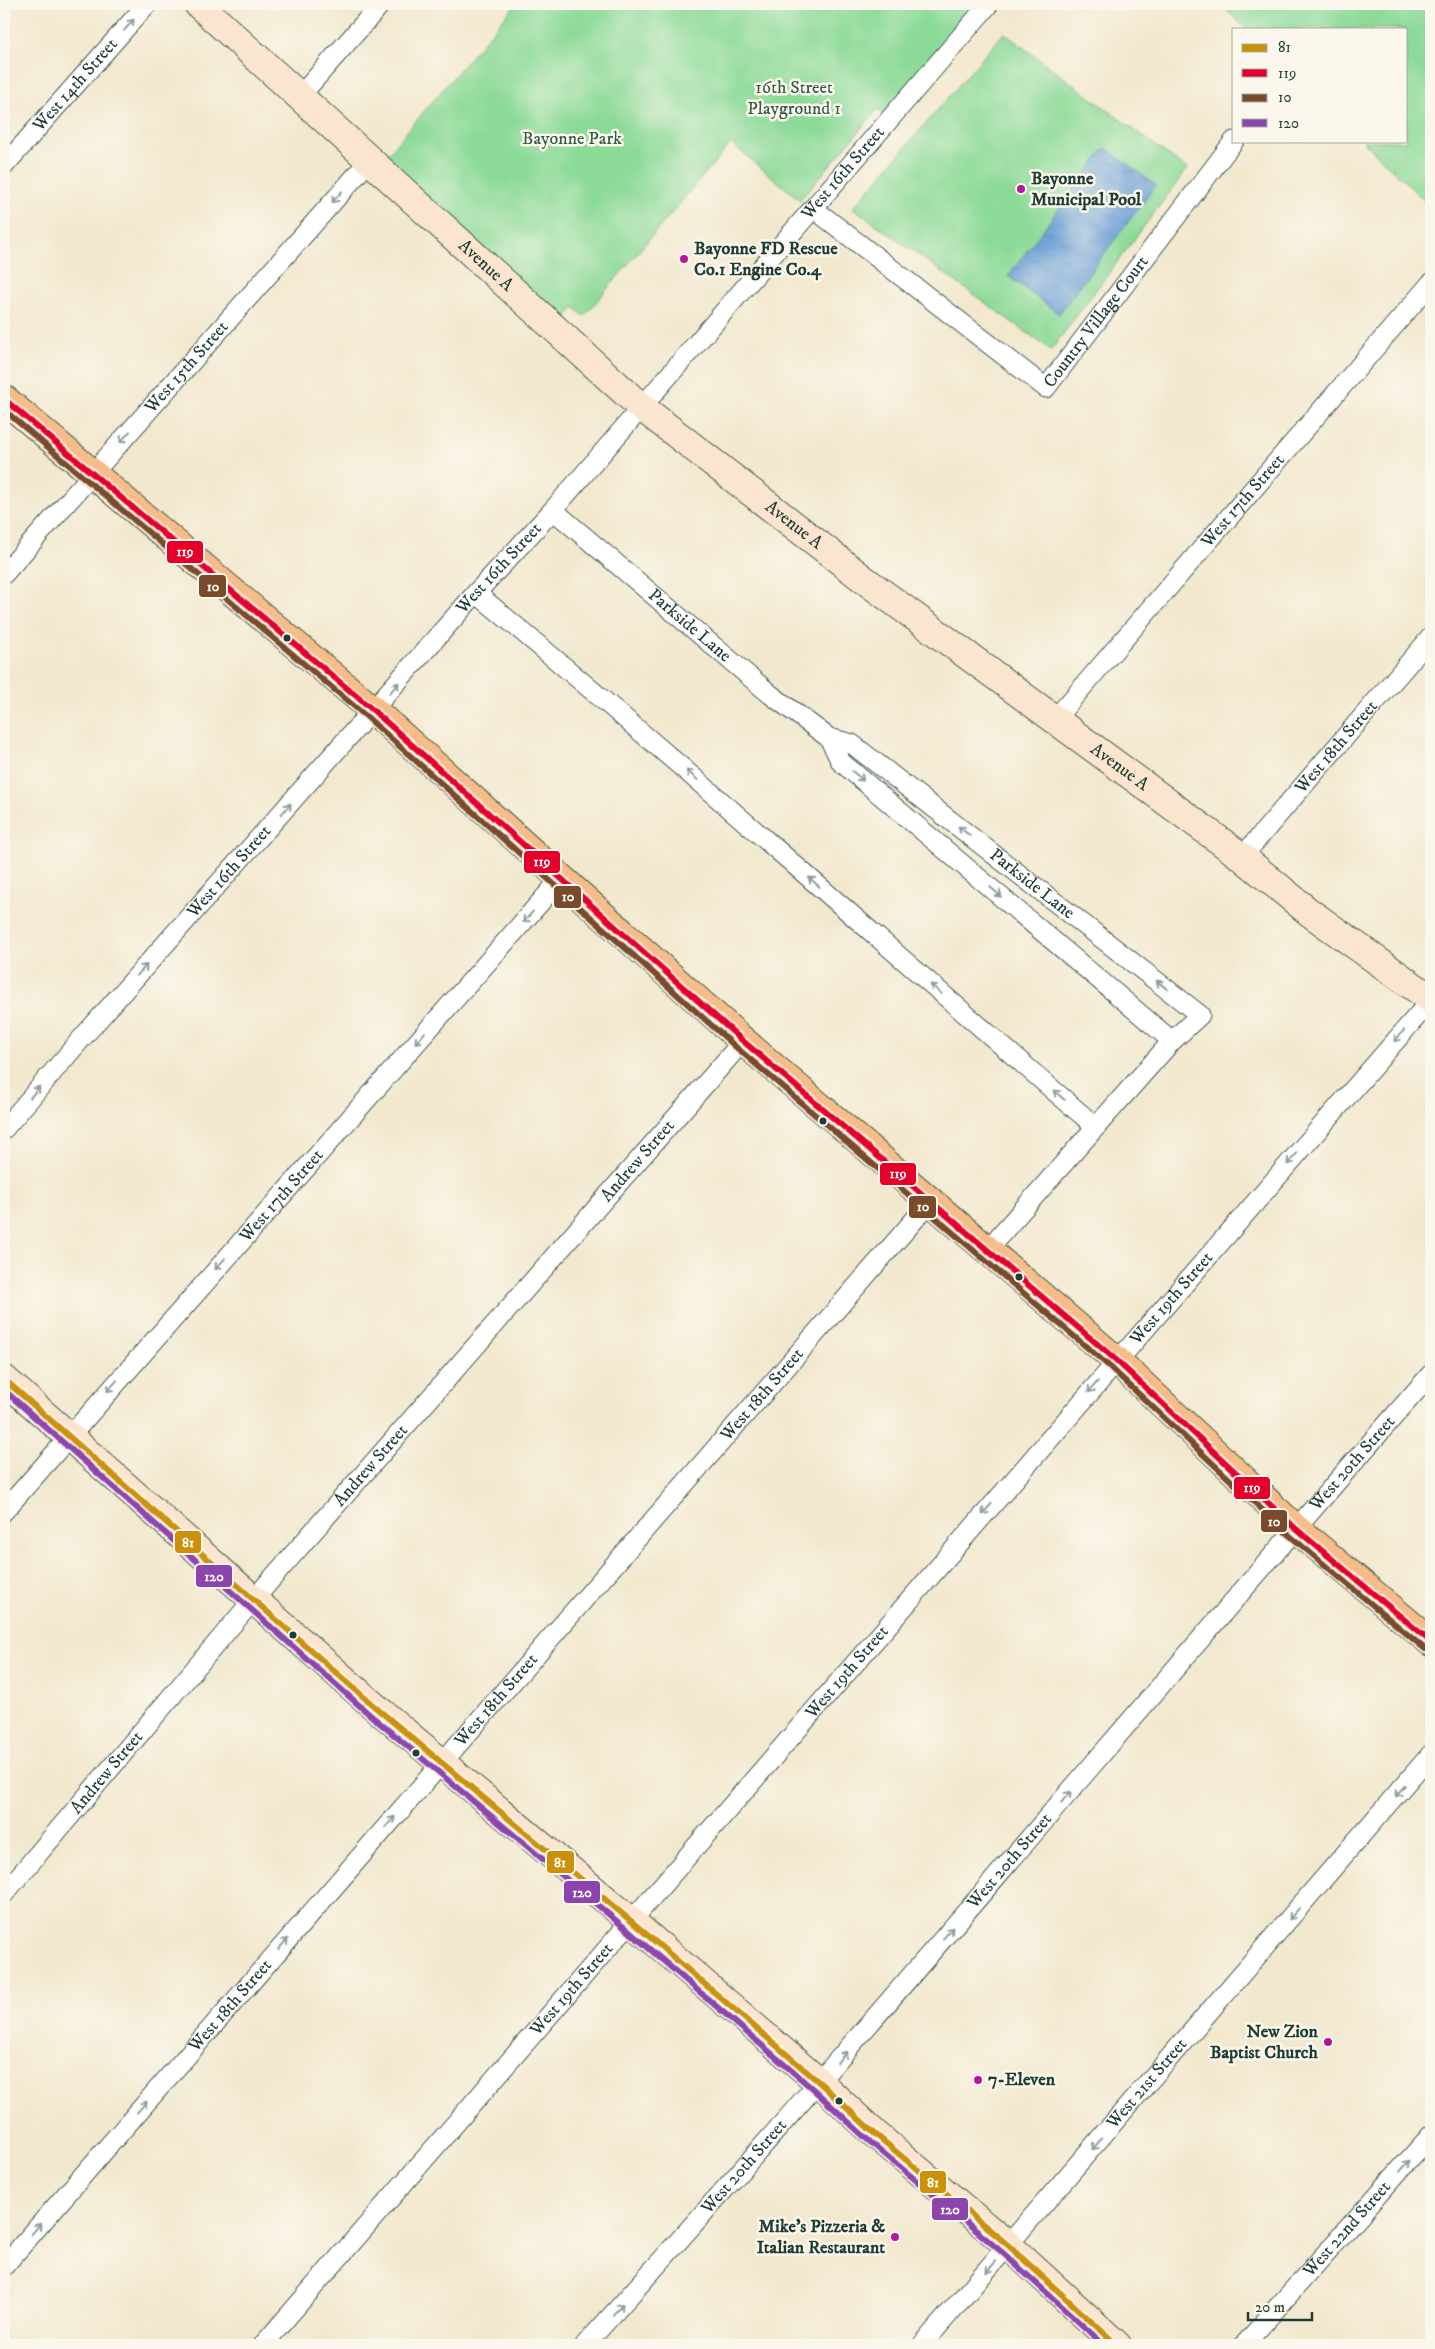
<svg xmlns="http://www.w3.org/2000/svg" width="1435" height="2349" font-family="'IM FELL DW Pica',serif">
	<style>
		.park { fill: #8cda98; stroke: #568c66 }
		.water { fill: url(#water-ripples); stroke: #446d84 }
		.lines { fill: none; stroke-linecap: round; stroke-linejoin: round }
		.street-casing { stroke: #3f574b; stroke-width: 21 }
		.secondary-casing { stroke: #3f574b; stroke-width: 30 }
		.primary-casing { stroke: #3f574b; stroke-width: 30 }
		.street { stroke: #fff; stroke-width: 19 }
		.secondary { stroke: #fce5cf; stroke-width: 28 }
		.primary { stroke: #f7bd88; stroke-width: 28 }
		.bus-1-casing { stroke: #fbf7ec; stroke-width: 10 }
		.bus-2-casing { stroke: #fbf7ec; stroke-width: 10 }
		.bus-3-casing { stroke: #fbf7ec; stroke-width: 10 }
		.bus-4-casing { stroke: #fbf7ec; stroke-width: 10 }
		.bus-1 { stroke: #cc910a; stroke-width: 6 }
		.bus-2 { stroke: #e4002b; stroke-width: 6 }
		.bus-3 { stroke: #7a4b2a; stroke-width: 6 }
		.bus-4 { stroke: #8e44ad; stroke-width: 6 }
		.oneway { stroke: #8f9e9a }
		.poi-dot { fill: #b5179e; stroke: #fbf7ec; stroke-width: 2 }
		.bus-dot { fill: #1f3d34; stroke: #fbf7ec; stroke-width: 2 }
		.labels { text-anchor: middle; dominant-baseline: central; stroke-width: 5; stroke-linejoin: round; paint-order: stroke }
		.street-label { font-size: 18px; fill: #1f3d34; stroke: #fbf7ec }
		.park-label { font-size: 18px; fill: #355c48; stroke: #fbf7ec }
		.poi-label { font-size: 18px; font-weight: bold; fill: #1f3d34; stroke: #fbf7ec; text-anchor: start }
		.line-badge { stroke: #fbf7ec; stroke-width: 2 }
		.badge-label { font-size: 14px; text-anchor: middle; font-weight: bold; fill: #fff }
	</style>
	<defs>
		<pattern id="water-ripples" width="26" height="14" patternUnits="userSpaceOnUse" patternTransform="scale(1.25)"><rect width="26" height="14" fill="#689dd5"/><path d="M2 4q2-2 4 0t4 0M15 11q2-2 4 0t4 0" fill="none" stroke="#5581ae"/></pattern>
	</defs>
	<rect width="100%" height="100%" fill="#fbf7ec"/>
	<filter id="ink" filterUnits="userSpaceOnUse"><feTurbulence type="fractalNoise" baseFrequency=".02" numOctaves="2"/><feDisplacementMap in="SourceGraphic" scale="10" xChannelSelector="R" yChannelSelector="G"/><feConvolveMatrix kernelMatrix="1 2 1 2 8 2 1 2 1" color-interpolation-filters="sRGB"/></filter>
	<filter id="wash" filterUnits="userSpaceOnUse"><feTurbulence type="fractalNoise" baseFrequency=".0096" numOctaves="4" result="noise"/><feDisplacementMap in="SourceGraphic" scale="20" xChannelSelector="R" yChannelSelector="G"/><feGaussianBlur stdDeviation="1.12" result="paint"/><feColorMatrix in="noise" values="0 0 0 0 0 0 0 0 0 0 0 0 0 0 0 0 0 1.4 0 .05"/><feComposite in="paint" operator="in"/></filter>
	<g filter="url(#wash)">
		<rect width="100%" height="100%" fill="#f2e8ce"/>
		<g class="park">
			<polygon points="516,4 990,4 887,117 878,109 800,200 731,143 584,316 574,307 556,330 375,169"/>
			<polygon points="1220,4 1431,4 1431,207 1363,141 1406,141 1406,29 1246,29"/>
			<polygon points="1004,33 1187,169 1051,350 853,208"/>
		</g>
		<polygon class="water" points="1105,148 1156,185 1059,314 1008,276"/>
	</g>
	<g filter="url(#ink)">
		<g class="lines">
			<g class="street-casing">
				<g id="street">
					<polyline points="300,96 381,4"/>
					<path id="s1" d="M4,166L147,4"/>
					<path id="s2" d="M814,209L1046,388L1234,141"/>
					<path id="s3" d="M553,510L770,694L829,738L852,744L1200,1015L1172,1041L987,1250"/>
					<path id="s4" d="M4,574L369,161"/>
					<path d="M476,593C686,767 889,949 1096,1127"/>
					<path id="s5" d="M1055,719L1431,283"/>
					<polyline points="829,738 841,762 1172,1041"/>
					<path id="s6" d="M1242,857L1431,637"/>
					<path id="s7" d="M4,1129L82,1038L476,593L553,510L989,4"/>
					<path id="s8" d="M4,1511L560,880"/>
					<path id="s9" d="M4,1894L254,1599L743,1041"/>
					<path id="s10" d="M4,2266L930,1202"/>
					<path id="s11" d="M263,2345L1431,1000"/>
					<path id="s12" d="M585,2345C874,2027 1147,1696 1431,1374"/>
					<path id="s13" d="M922,2345L1431,1754"/>
					<path id="s14" d="M1244,2345L1431,2135"/>
				</g>
			</g>
			<g class="secondary-casing">
				<g id="secondary">
					<path id="s15" d="M198,4L640,406L866,581L1242,857L1309,912L1431,999"/>
					<polyline points="4,1379 375,1707 631,1921 820,2083 875,2134 1009,2246 1117,2345"/>
				</g>
			</g>
			<g class="primary-casing">
				<polyline id="primary" points="4,399 374,711 743,1041 1116,1360 1295,1528 1431,1642"/>
			</g>
			<use href="#street" class="street"/>
			<use href="#secondary" class="secondary"/>
			<use href="#primary" class="primary"/>
			<g class="bus-1-casing">
				<polyline id="bus-1" points="4,1379 375,1707 631,1921 820,2083 875,2134 1009,2246 1117,2345"/>
			</g>
			<g class="bus-2-casing">
				<polyline id="bus-2" points="4,399 374,711 743,1041 1116,1360 1295,1528 1431,1642"/>
			</g>
			<g class="bus-3-casing">
				<polyline id="bus-3" points="4,410 368,718 737,1048 1110,1367 1289,1535 1425,1649"/>
			</g>
			<g class="bus-4-casing">
				<polyline id="bus-4" points="4,1390 369,1714 625,1928 814,2090 869,2141 1003,2253 1104,2345"/>
			</g>
			<use href="#bus-1" class="bus-1"/>
			<use href="#bus-2" class="bus-2"/>
			<use href="#bus-3" class="bus-3"/>
			<use href="#bus-4" class="bus-4"/>
		</g>
		<defs><path id="oneway-shaft" d="M-6 0H5M1.5-3L5.5 0L1.5 3" fill="none" stroke-width="1.6" stroke-linecap="round" stroke-linejoin="round" transform="scale(1.25)"/></defs>
		<g class="oneway">
			<use href="#oneway-shaft" transform="translate(129 25) rotate(-49)"/>
			<use href="#oneway-shaft" transform="translate(337 197) rotate(132)"/>
			<use href="#oneway-shaft" transform="translate(125 437) rotate(132)"/>
			<use href="#oneway-shaft" transform="translate(394 688) rotate(-49)"/>
			<use href="#oneway-shaft" transform="translate(692 775) rotate(-139)"/>
			<use href="#oneway-shaft" transform="translate(858 776) rotate(40)"/>
			<use href="#oneway-shaft" transform="translate(286 809) rotate(-48)"/>
			<use href="#oneway-shaft" transform="translate(964 831) rotate(-142)"/>
			<use href="#oneway-shaft" transform="translate(814 882) rotate(-138)"/>
			<use href="#oneway-shaft" transform="translate(996 892) rotate(40)"/>
			<use href="#oneway-shaft" transform="translate(528 917) rotate(132)"/>
			<use href="#oneway-shaft" transform="translate(142 970) rotate(-48)"/>
			<use href="#oneway-shaft" transform="translate(1162 985) rotate(-142)"/>
			<use href="#oneway-shaft" transform="translate(936 989) rotate(-139)"/>
			<use href="#oneway-shaft" transform="translate(1399 1036) rotate(131)"/>
			<use href="#oneway-shaft" transform="translate(420 1038) rotate(132)"/>
			<use href="#oneway-shaft" transform="translate(35 1092) rotate(-50)"/>
			<use href="#oneway-shaft" transform="translate(1059 1095) rotate(-139)"/>
			<use href="#oneway-shaft" transform="translate(1292 1159) rotate(131)"/>
			<use href="#oneway-shaft" transform="translate(220 1264) rotate(132)"/>
			<use href="#oneway-shaft" transform="translate(112 1386) rotate(132)"/>
			<use href="#oneway-shaft" transform="translate(1093 1387) rotate(131)"/>
			<use href="#oneway-shaft" transform="translate(987 1509) rotate(131)"/>
			<use href="#oneway-shaft" transform="translate(1400 1791) rotate(131)"/>
			<use href="#oneway-shaft" transform="translate(1066 1797) rotate(-49)"/>
			<use href="#oneway-shaft" transform="translate(390 1822) rotate(-49)"/>
			<use href="#oneway-shaft" transform="translate(1294 1914) rotate(131)"/>
			<use href="#oneway-shaft" transform="translate(948 1933) rotate(-49)"/>
			<use href="#oneway-shaft" transform="translate(283 1944) rotate(-49)"/>
			<use href="#oneway-shaft" transform="translate(842 2057) rotate(-50)"/>
			<use href="#oneway-shaft" transform="translate(142 2107) rotate(-49)"/>
			<use href="#oneway-shaft" transform="translate(1097 2144) rotate(131)"/>
			<use href="#oneway-shaft" transform="translate(1405 2166) rotate(-49)"/>
			<use href="#oneway-shaft" transform="translate(36 2229) rotate(-49)"/>
			<use href="#oneway-shaft" transform="translate(991 2267) rotate(131)"/>
			<use href="#oneway-shaft" transform="translate(618 2309) rotate(-48)"/>
		</g>
	</g>
	<g class="poi-dot">
		<circle cx="1021" cy="189" r="5"/>
		<circle cx="684" cy="259" r="5"/>
		<circle cx="1328" cy="2042" r="5"/>
		<circle cx="978" cy="2080" r="5"/>
		<circle cx="895" cy="2237" r="5"/>
	</g>
	<g class="bus-dot">
		<circle cx="287" cy="638" r="4.5"/>
		<circle cx="823" cy="1121" r="4.5"/>
		<circle cx="1019" cy="1277" r="4.5"/>
		<circle cx="293" cy="1635" r="4.5"/>
		<circle cx="416" cy="1753" r="4.5"/>
		<circle cx="839" cy="2101" r="4.5"/>
	</g>
	<g class="labels">
		<g class="street-label">
			<text stroke="none"><textPath href="#s1" startOffset="108">West 14th Street</textPath></text>
			<text stroke="none"><textPath href="#s7" startOffset="1272">West 16th Street</textPath></text>
			<text stroke="none"><textPath href="#s15" startOffset="389">Avenue A</textPath></text>
			<text stroke="none"><textPath href="#s2" startOffset="376">Country Village Court</textPath></text>
			<text stroke="none"><textPath href="#s4" startOffset="276">West 15th Street</textPath></text>
			<text stroke="none"><textPath href="#s5" startOffset="288">West 17th Street</textPath></text>
			<text stroke="none"><textPath href="#s15" startOffset="792">Avenue A</textPath></text>
			<text stroke="none"><textPath href="#s7" startOffset="748">West 16th Street</textPath></text>
			<text stroke="none"><textPath href="#s3" startOffset="179">Parkside Lane</textPath></text>
			<text stroke="none"><textPath href="#s6" startOffset="145">West 18th Street</textPath></text>
			<text stroke="none"><textPath href="#s15" startOffset="1198">Avenue A</textPath></text>
			<text stroke="none"><textPath href="#s7" startOffset="342">West 16th Street</textPath></text>
			<text stroke="none"><textPath href="#s3" startOffset="610">Parkside Lane</textPath></text>
			<text stroke="none"><textPath href="#s9" startOffset="969">Andrew Street</textPath></text>
			<text stroke="none"><textPath href="#s8" startOffset="420">West 17th Street</textPath></text>
			<text stroke="none"><textPath href="#s11" startOffset="1386">West 19th Street</textPath></text>
			<text stroke="none"><textPath href="#s10" startOffset="1155">West 18th Street</textPath></text>
			<text stroke="none"><textPath href="#s12" startOffset="1169">West 20th Street</textPath></text>
			<text stroke="none"><textPath href="#s9" startOffset="564">Andrew Street</textPath></text>
			<text stroke="none"><textPath href="#s11" startOffset="891">West 19th Street</textPath></text>
			<text stroke="none"><textPath href="#s10" startOffset="750">West 18th Street</textPath></text>
			<text stroke="none"><textPath href="#s9" startOffset="159">Andrew Street</textPath></text>
			<text stroke="none"><textPath href="#s12" startOffset="644">West 20th Street</textPath></text>
			<text stroke="none"><textPath href="#s11" startOffset="471">West 19th Street</textPath></text>
			<text stroke="none"><textPath href="#s10" startOffset="345">West 18th Street</textPath></text>
			<text stroke="none"><textPath href="#s13" startOffset="345">West 21st Street</textPath></text>
			<text stroke="none"><textPath href="#s12" startOffset="239">West 20th Street</textPath></text>
			<text stroke="none"><textPath href="#s14" startOffset="155">West 22nd Street</textPath></text>
		</g>
		<g class="park-label">
			<text x="794" y="88">16th Street<tspan x="794" dy="21">Playground 1</tspan></text>
			<text x="572" y="139">Bayonne Park</text>
		</g>
		<g class="poi-label">
			<text x="1031" y="179">Bayonne<tspan x="1031" dy="21">Municipal Pool</tspan></text>
			<text x="694" y="249">Bayonne FD Rescue<tspan x="694" dy="21">Co.1 Engine Co.4</tspan></text>
			<text x="1318" y="2032" text-anchor="end">New Zion<tspan x="1318" dy="21">Baptist Church</tspan></text>
			<text x="988" y="2080">7-Eleven</text>
			<text x="885" y="2227" text-anchor="end">Mike's Pizzeria &amp;<tspan x="885" dy="21">Italian Restaurant</tspan></text>
		</g>
	</g>
	<g class="line-badge">
		<rect x="166" y="540" width="38" height="24" rx="5" fill="#e4002b"/>
		<rect x="198" y="574" width="29" height="24" rx="5" fill="#7a4b2a"/>
		<rect x="523" y="850" width="38" height="24" rx="5" fill="#e4002b"/>
		<rect x="553" y="885" width="29" height="24" rx="5" fill="#7a4b2a"/>
		<rect x="879" y="1162" width="38" height="24" rx="5" fill="#e4002b"/>
		<rect x="908" y="1195" width="29" height="24" rx="5" fill="#7a4b2a"/>
		<rect x="1233" y="1476" width="38" height="24" rx="5" fill="#e4002b"/>
		<rect x="1260" y="1509" width="28" height="24" rx="5" fill="#7a4b2a"/>
		<rect x="174" y="1530" width="28" height="24" rx="5" fill="#cc910a"/>
		<rect x="195" y="1564" width="38" height="24" rx="5" fill="#8e44ad"/>
		<rect x="546" y="1850" width="29" height="24" rx="5" fill="#cc910a"/>
		<rect x="563" y="1880" width="38" height="24" rx="5" fill="#8e44ad"/>
		<rect x="919" y="2170" width="28" height="24" rx="5" fill="#cc910a"/>
		<rect x="931" y="2197" width="38" height="24" rx="5" fill="#8e44ad"/>
	</g>
	<g class="badge-label">
		<text x="185" y="556">119</text>
		<text x="213" y="591">10</text>
		<text x="542" y="866">119</text>
		<text x="568" y="901">10</text>
		<text x="898" y="1178">119</text>
		<text x="923" y="1211">10</text>
		<text x="1252" y="1492">119</text>
		<text x="1274" y="1526">10</text>
		<text x="188" y="1547">81</text>
		<text x="214" y="1581">120</text>
		<text x="560" y="1867">81</text>
		<text x="582" y="1897">120</text>
		<text x="933" y="2187">81</text>
		<text x="950" y="2214">120</text>
	</g>
	<rect width="1435" height="2349" fill="none" stroke="#fbf7ec" stroke-width="20"/>
	<rect x="1232" y="28" width="175" height="115" fill="#fbf7ec" stroke="#a3ada2"/>
	<rect x="1242" y="44" width="25" height="8" fill="#cc910a" stroke="#a3ada2"/>
	<text x="1278" y="52" font-size="15" fill="#1f3d34">81</text>
	<rect x="1242" y="69" width="25" height="8" fill="#e4002b" stroke="#a3ada2"/>
	<text x="1278" y="78" font-size="15" fill="#1f3d34">119</text>
	<rect x="1242" y="94" width="25" height="8" fill="#7a4b2a" stroke="#a3ada2"/>
	<text x="1278" y="102" font-size="15" fill="#1f3d34">10</text>
	<rect x="1242" y="119" width="25" height="8" fill="#8e44ad" stroke="#a3ada2"/>
	<text x="1278" y="128" font-size="15" fill="#1f3d34">120</text>
	<path d="M1248 2312v8h64v-8" fill="none" stroke="#1f3d34" stroke-width="2.5"/>
	<text x="1255" y="2312" font-size="15" fill="#1f3d34" stroke="#fbf7ec" stroke-width="4" paint-order="stroke">20 m</text>
</svg>
